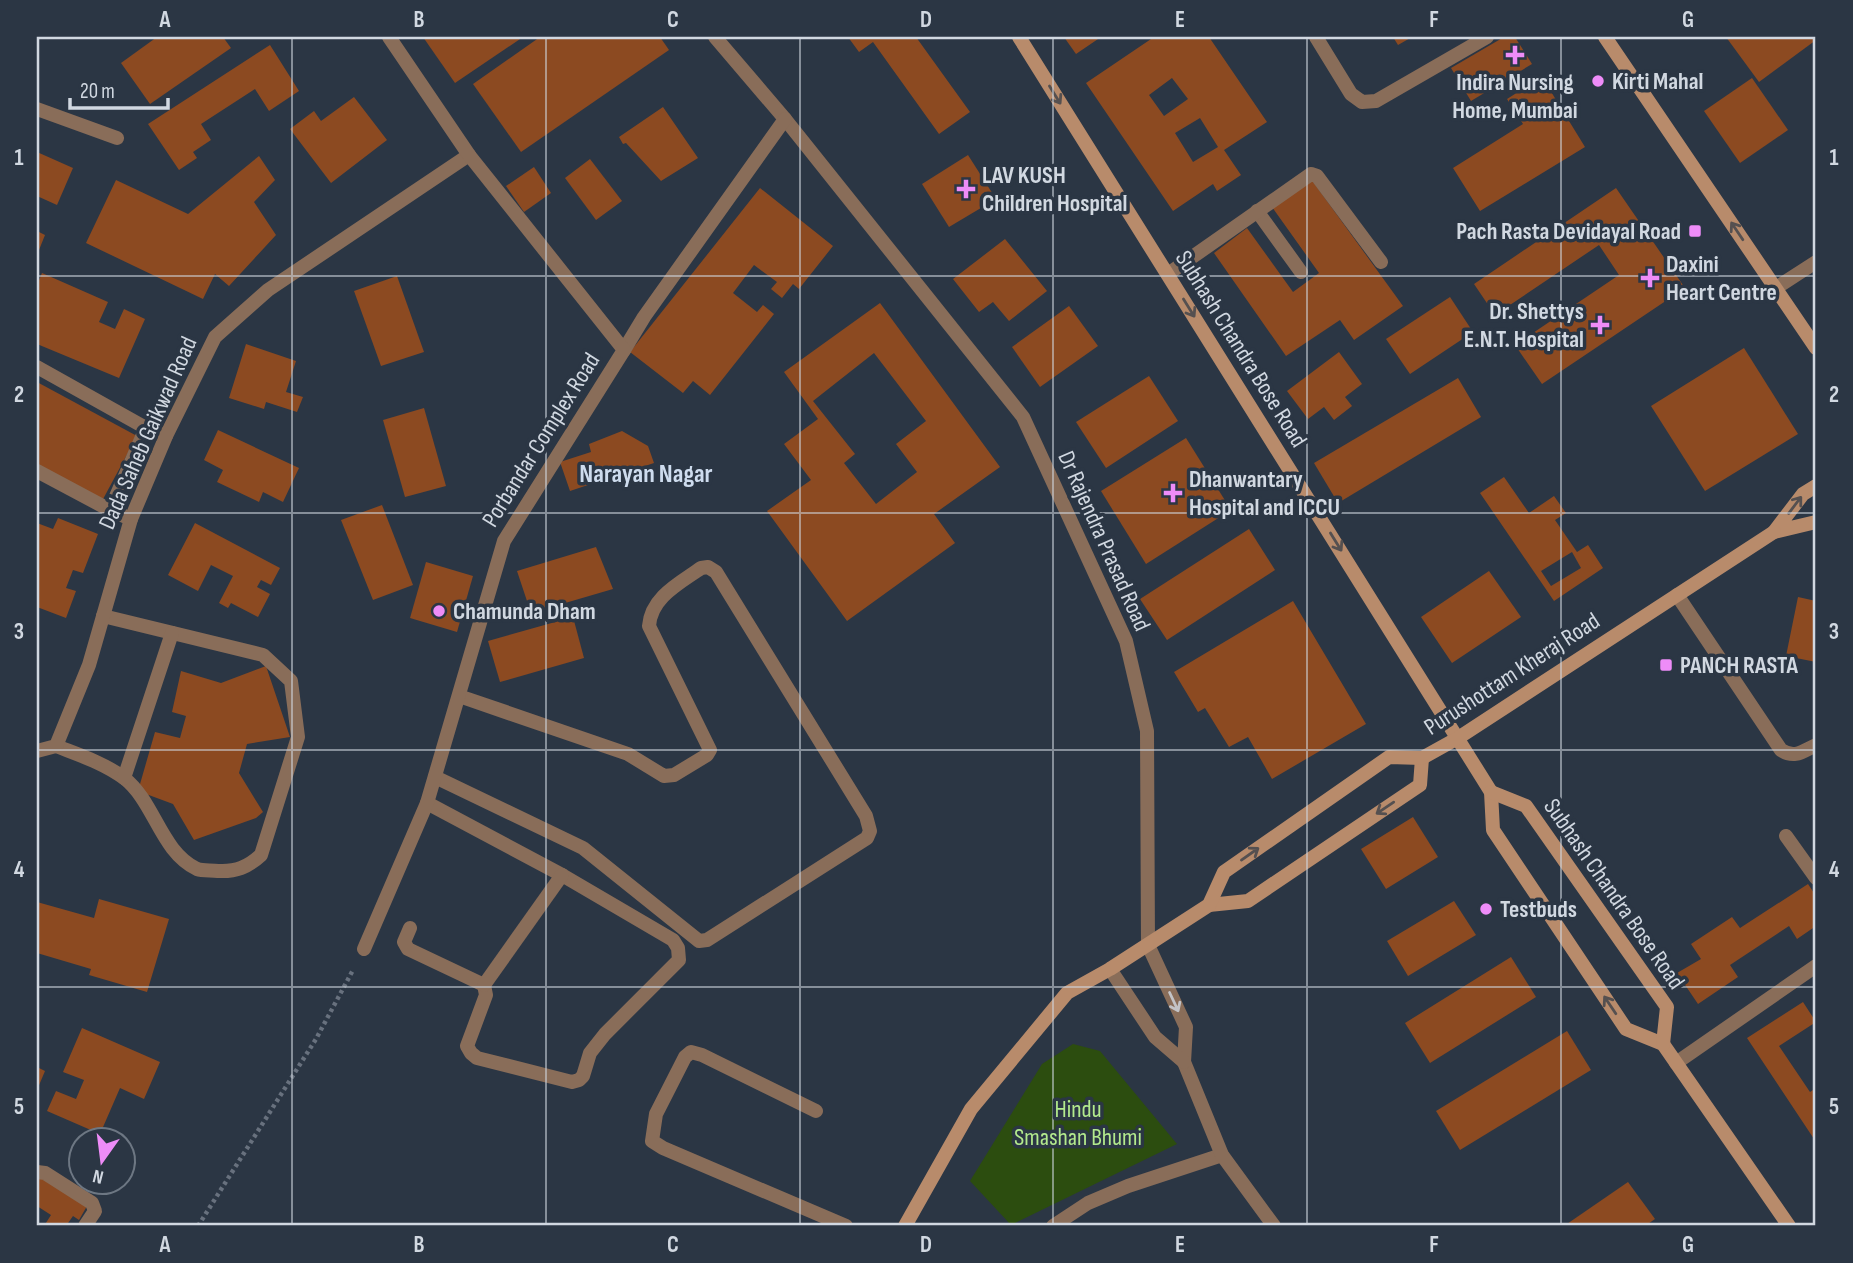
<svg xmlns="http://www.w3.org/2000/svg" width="1853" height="1263" font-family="'Sofia Sans Condensed',sans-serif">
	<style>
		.green { fill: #2c4d0f }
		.building { fill: #8c4a21; fill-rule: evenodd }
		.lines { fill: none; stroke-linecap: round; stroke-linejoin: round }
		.path { stroke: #68717e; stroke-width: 4.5; stroke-dasharray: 3.5 3.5; stroke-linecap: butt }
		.lane { stroke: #896d59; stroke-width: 14 }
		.street { stroke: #896d59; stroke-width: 14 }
		.secondary { stroke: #b88b6b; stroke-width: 14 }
		.oneway { stroke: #555050 }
		.oneway2 { stroke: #c3c3c6 }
		.grid { fill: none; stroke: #d1d8e1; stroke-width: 2; stroke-opacity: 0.55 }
		.poi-dot { fill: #ee8cf8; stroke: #2b3644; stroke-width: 2.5 }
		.labels { text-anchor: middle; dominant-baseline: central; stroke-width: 7; stroke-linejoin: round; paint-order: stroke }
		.poi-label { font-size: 24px; font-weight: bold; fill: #d1d8e1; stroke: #2b3644; text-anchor: start }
		.street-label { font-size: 24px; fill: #d1d8e1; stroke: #2b3644 }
		.park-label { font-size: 24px; fill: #b3ea8d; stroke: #2b3644 }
		.neighbourhood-label { font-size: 26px; font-weight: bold; fill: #cedcee; stroke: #2b3644 }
		.neatline { fill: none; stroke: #d1d8e1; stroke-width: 2.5 }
		.grid-label { font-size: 23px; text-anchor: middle; font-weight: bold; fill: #d1d8e1 }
	</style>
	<rect width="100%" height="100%" fill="#2b3644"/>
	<polygon class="green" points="1073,1044 1100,1051 1177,1144 1011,1225 970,1181 1042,1064"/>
	<g class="building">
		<polygon points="157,37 223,37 231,48 150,104 121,63"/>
		<polygon points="423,37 523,37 455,83"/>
		<polygon points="540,37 660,37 669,50 521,152 473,84"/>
		<polygon points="848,37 916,37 970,112 939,134 873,42 859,52"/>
		<polygon points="1064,37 1101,37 1076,54"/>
		<path d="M1154,37H1209L1267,122L1224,150L1241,175L1217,191L1213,184L1173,211L1086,83ZM1172,78L1188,99L1164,116L1149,95ZM1200,118L1218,147L1193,162L1175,133Z"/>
		<polygon points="1393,37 1412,37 1398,45"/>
		<polygon points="1504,37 1515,37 1532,64 1471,101 1451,68"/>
		<polygon points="1726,37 1816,37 1816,40 1759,82"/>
		<polygon points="270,45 299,91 269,111 255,89 201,124 211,140 193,152 197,158 179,170 148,124"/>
		<polygon points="1542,77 1585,147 1480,211 1453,168 1523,124 1507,99"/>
		<polygon points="1752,78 1788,130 1740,163 1704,111"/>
		<polygon points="354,97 387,140 331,183 290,129 314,111 321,121"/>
		<polygon points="663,107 698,158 661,181 626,143 623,144 619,137"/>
		<polygon points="37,152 73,168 57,205 37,196"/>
		<polygon points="968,155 996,199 949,227 922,184"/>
		<polygon points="259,156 275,180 254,202 276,235 229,286 215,274 203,299 86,243 116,180 188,214"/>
		<polygon points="590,159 622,201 596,220 565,178"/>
		<polygon points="534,167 551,193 524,212 506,186"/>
		<polygon points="1311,179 1403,306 1354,340 1340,320 1286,356 1214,253 1247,228 1293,292 1319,273 1272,207"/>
		<polygon points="760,188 833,246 799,289 793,284 782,298 771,289 777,282 754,265 733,293 757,312 763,305 774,314 710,395 693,381 683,393 630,352"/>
		<polygon points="1616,188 1685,288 1542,384 1515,345 1619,275 1599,245 1495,315 1474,284"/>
		<polygon points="37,231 45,235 37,255"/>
		<polygon points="1005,239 1047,291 1009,321 993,302 979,312 953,279"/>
		<polygon points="42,273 108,302 99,322 115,329 124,309 145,319 119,378 37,344 37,285"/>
		<polygon points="397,276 424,352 381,366 354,291"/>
		<polygon points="1450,297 1473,332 1410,374 1386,339"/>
		<path d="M880,303L1000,467L934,514L955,543L847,621L767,511L811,480L784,444L818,419L784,372ZM874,353L926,421L896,444L917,472L876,504L844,463L855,454L813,401Z"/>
		<polygon points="1069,306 1098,346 1040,387 1012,347"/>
		<polygon points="246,344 296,361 286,392 303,397 297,412 266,402 264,409 229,398"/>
		<polygon points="1744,348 1798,434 1705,491 1651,406"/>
		<polygon points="1339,352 1362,384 1345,397 1352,406 1334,420 1324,407 1308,419 1287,391"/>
		<polygon points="1149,376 1178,421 1106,468 1076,422"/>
		<polygon points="1458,378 1481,417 1338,503 1314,463"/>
		<polygon points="37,382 137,436 102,501 37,466"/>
		<polygon points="424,408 446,486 405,497 383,420"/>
		<polygon points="218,430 299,468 283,502 263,492 259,502 217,482 223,470 204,460"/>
		<polygon points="622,431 648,446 654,463 570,491 560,462 591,452 589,444"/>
		<polygon points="1186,438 1231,510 1146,564 1101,491"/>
		<path d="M1504,477L1529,513L1554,496L1566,513L1555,520L1577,552L1588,545L1603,568L1554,601L1480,493ZM1572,552L1581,568L1551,586L1541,571Z"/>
		<polygon points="382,505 413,585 373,600 341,520"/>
		<polygon points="58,518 98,534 83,573 73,570 66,588 76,591 66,618 37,607 37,523 53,529"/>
		<polygon points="195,523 280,568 271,585 261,580 257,587 270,594 258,617 231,603 228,608 219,603 233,576 211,565 198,591 168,575"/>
		<polygon points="1249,529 1275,570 1167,640 1140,599"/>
		<polygon points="596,547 613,589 531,613 517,571"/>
		<polygon points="426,562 473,576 457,632 410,618"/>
		<polygon points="1489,571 1521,617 1452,663 1421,617"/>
		<polygon points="1798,597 1816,601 1816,662 1786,656"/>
		<polygon points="1293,601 1366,724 1272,779 1248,737 1229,747 1205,708 1198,712 1174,672"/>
		<polygon points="573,617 584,658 500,682 488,641"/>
		<polygon points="266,666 290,737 247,744 239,773 263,812 256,818 194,840 173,804 138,791 155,732 180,738 186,716 172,712 181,671 221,683"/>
		<polygon points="1413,817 1438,857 1386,889 1361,849"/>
		<polygon points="1808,884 1816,896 1816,926 1797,939 1789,926 1730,965 1738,977 1698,1004 1677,973 1701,959 1691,944 1732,917 1740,928"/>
		<polygon points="99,899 169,919 147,992 89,975 91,969 37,953 37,902 94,918"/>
		<polygon points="1454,901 1476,935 1408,976 1387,941"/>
		<polygon points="1511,957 1536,997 1430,1063 1405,1023"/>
		<polygon points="1803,1002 1816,1022 1779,1046 1810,1092 1816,1088 1816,1142 1747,1038"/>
		<polygon points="82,1028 160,1062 144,1099 120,1088 100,1134 47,1111 56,1091 76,1099 84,1080 63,1072"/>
		<polygon points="1567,1031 1591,1070 1460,1150 1436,1111"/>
		<polygon points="37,1067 45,1071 37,1090"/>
		<polygon points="38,1176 87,1206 79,1220 73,1216 66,1226 44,1226 51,1215 37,1206"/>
		<polygon points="1628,1182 1655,1219 1645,1226 1564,1226"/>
	</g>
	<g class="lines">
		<polyline class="path" points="198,1226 316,1039 353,970"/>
		<polyline class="lane" points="1053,1226 1088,1203 1128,1186 1222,1155"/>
		<g class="street">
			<polyline points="715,37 785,119 1023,417 1126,641 1147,731 1148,945 1186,1027 1184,1062 1222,1155 1274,1226"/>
			<polyline points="1316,37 1351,94 1362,102 1376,101 1487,37"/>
			<polyline points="37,109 117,138"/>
			<polyline points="1257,211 1301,272"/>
			<polyline points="1168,274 1311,174 1317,176 1381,262"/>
			<polyline points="1776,288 1816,262"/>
			<polyline points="624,350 644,317 785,119"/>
			<polyline points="37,367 146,428 166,436"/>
			<polyline points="37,471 110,510 131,519"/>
			<polyline points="110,510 146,428"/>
			<path d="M1677,595L1781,750C1795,759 1803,751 1816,745"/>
			<path d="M56,746C79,755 104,763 124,778C155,802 160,851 197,869C203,871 211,870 218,871C236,872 248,867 261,855L298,737L291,681L263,655L103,616"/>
			<polyline points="37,751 56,746 89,665 131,519 166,436 215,337 268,290 469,155"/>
			<path d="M435,777L583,848L699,941L707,940L867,838L870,831L866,816L716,572L708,567L701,568C680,583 651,597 649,626L710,750L707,755L674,775L664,776L628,754L459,696"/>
			<polyline points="124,778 172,633"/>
			<polyline points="1786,836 1816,878"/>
			<polyline points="410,928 404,942 408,949 484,985 486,995 467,1046 471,1053 477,1058 572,1082 579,1080 583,1076 590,1053 605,1034 679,960 678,948 673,940 562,875 427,803"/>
			<polyline points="364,949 427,803 504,541 624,350 469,155 389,37"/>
			<polyline points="1110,969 1155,1037 1184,1062"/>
			<polyline points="484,985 562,875"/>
			<polyline points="1676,1063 1816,966"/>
			<polyline points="816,1111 702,1055 691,1052 685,1057 656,1114 652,1141 663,1148 846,1226"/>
			<polyline points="37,1172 45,1173 92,1203 95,1211 85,1226"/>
		</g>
		<g class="secondary">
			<polyline points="1019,37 1491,792 1493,830 1626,1029 1663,1044 1789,1226"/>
			<polyline points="1605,37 1816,348"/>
			<polyline points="1816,486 1803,494 1774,532 1816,522"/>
			<polyline points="1491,792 1526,806 1667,1007 1663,1044"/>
			<polyline points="1209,905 1248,901 1420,785 1422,758"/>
			<polyline points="905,1226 971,1109 1067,993 1110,969 1209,905 1224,872 1389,757 1422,758 1458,738 1774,532"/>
		</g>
	</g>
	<defs><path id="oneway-shaft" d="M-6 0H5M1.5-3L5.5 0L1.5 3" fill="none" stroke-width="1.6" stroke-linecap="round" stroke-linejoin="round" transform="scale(1.75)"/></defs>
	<g class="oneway">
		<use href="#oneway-shaft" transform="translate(1055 95) rotate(58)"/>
		<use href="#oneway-shaft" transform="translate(1737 231) rotate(-124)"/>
		<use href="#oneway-shaft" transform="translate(1189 308) rotate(58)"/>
		<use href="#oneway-shaft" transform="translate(1795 505) rotate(-53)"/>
		<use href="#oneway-shaft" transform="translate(1336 542) rotate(58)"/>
		<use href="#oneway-shaft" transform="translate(1385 808) rotate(146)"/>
		<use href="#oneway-shaft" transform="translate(1250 854) rotate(-35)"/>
		<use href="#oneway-shaft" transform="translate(1610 1005) rotate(-124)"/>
	</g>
	<use class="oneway2" href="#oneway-shaft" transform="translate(1174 1002) rotate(65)"/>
	<path class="grid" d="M292,37V1226M546,37V1226M800,37V1226M1053,37V1226M1307,37V1226M1561,37V1226M37,276H1816M37,513H1816M37,750H1816M37,987H1816"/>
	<g class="poi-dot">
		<path d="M1511.5 44.5h7v7h7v7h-7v7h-7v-7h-7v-7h7z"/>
		<circle cx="1598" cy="81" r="7"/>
		<path d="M962.5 178.5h7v7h7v7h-7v7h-7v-7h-7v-7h7z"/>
		<rect x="1688" y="224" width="14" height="14" rx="3.5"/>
		<path d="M1646.5 267.5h7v7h7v7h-7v7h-7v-7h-7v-7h7z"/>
		<path d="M1596.5 314.5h7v7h7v7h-7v7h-7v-7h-7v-7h7z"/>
		<path d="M1169.5 482.5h7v7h7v7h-7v7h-7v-7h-7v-7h7z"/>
		<circle cx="439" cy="611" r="7"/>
		<rect x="1659" y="658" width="14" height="14" rx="3.5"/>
		<circle cx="1486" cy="909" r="7"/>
	</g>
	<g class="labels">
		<g class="poi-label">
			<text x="1612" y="81">Kirti Mahal</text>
			<text x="1515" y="82" text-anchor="middle">Indira Nursing<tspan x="1515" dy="28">Home, Mumbai</tspan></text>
			<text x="982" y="175">LAV KUSH<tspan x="982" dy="28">Children Hospital</tspan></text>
			<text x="1681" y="231" text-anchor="end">Pach Rasta Devidayal Road</text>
			<text x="1666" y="264">Daxini<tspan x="1666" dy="28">Heart Centre</tspan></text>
			<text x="1584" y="311" text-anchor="end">Dr. Shettys<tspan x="1584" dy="28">E.N.T. Hospital</tspan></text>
			<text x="1189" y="479">Dhanwantary<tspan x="1189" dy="28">Hospital and ICCU</tspan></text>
			<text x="453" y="611">Chamunda Dham</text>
			<text x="1680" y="665">PANCH RASTA</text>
			<text x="1500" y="909">Testbuds</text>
		</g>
		<g class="street-label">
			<text transform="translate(1241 349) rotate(58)">Subhash Chandra Bose Road</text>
			<text transform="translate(148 433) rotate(-66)">Dada Saheb Gaikwad Road</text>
			<text transform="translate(541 440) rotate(-58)">Porbandar Complex Road</text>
			<text transform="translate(1104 541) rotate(66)">Dr Rajendra Prasad Road</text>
			<text transform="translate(1512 674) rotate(-33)">Purushottam Kheraj Road</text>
			<text transform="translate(1614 894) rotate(55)">Subhash Chandra Bose Road</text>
		</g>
		<g class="park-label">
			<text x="1078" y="1109">Hindu<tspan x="1078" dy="28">Smashan Bhumi</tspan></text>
		</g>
		<g class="neighbourhood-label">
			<text x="646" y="474">Narayan Nagar</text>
		</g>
	</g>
	<rect width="1853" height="1263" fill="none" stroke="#2b3644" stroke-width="77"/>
	<g transform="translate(102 1161) rotate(194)"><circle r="33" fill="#2b3644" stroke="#6d7783" stroke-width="2"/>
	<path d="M0-5L12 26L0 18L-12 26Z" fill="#ee8cf8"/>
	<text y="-10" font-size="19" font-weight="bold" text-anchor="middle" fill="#d1d8e1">N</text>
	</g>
	<path d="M70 98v10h98v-10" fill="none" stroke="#d1d8e1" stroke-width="3.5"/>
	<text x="80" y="98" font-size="21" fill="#d1d8e1" stroke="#2b3644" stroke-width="5" paint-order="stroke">20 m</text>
	<rect x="38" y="38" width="1776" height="1186" class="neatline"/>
	<g class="grid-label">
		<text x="165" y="27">A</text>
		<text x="419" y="27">B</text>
		<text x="673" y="27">C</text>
		<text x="926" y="27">D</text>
		<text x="1180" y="27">E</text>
		<text x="1434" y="27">F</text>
		<text x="1688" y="27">G</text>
		<text x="19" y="165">1</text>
		<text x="1834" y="165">1</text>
		<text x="19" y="402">2</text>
		<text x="1834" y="402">2</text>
		<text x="19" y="639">3</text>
		<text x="1834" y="639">3</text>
		<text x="19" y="877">4</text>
		<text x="1834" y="877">4</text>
		<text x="19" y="1114">5</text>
		<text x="1834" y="1114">5</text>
		<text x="165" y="1252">A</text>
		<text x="419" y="1252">B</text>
		<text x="673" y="1252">C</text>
		<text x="926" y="1252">D</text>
		<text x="1180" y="1252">E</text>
		<text x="1434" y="1252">F</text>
		<text x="1688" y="1252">G</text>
	</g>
</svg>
